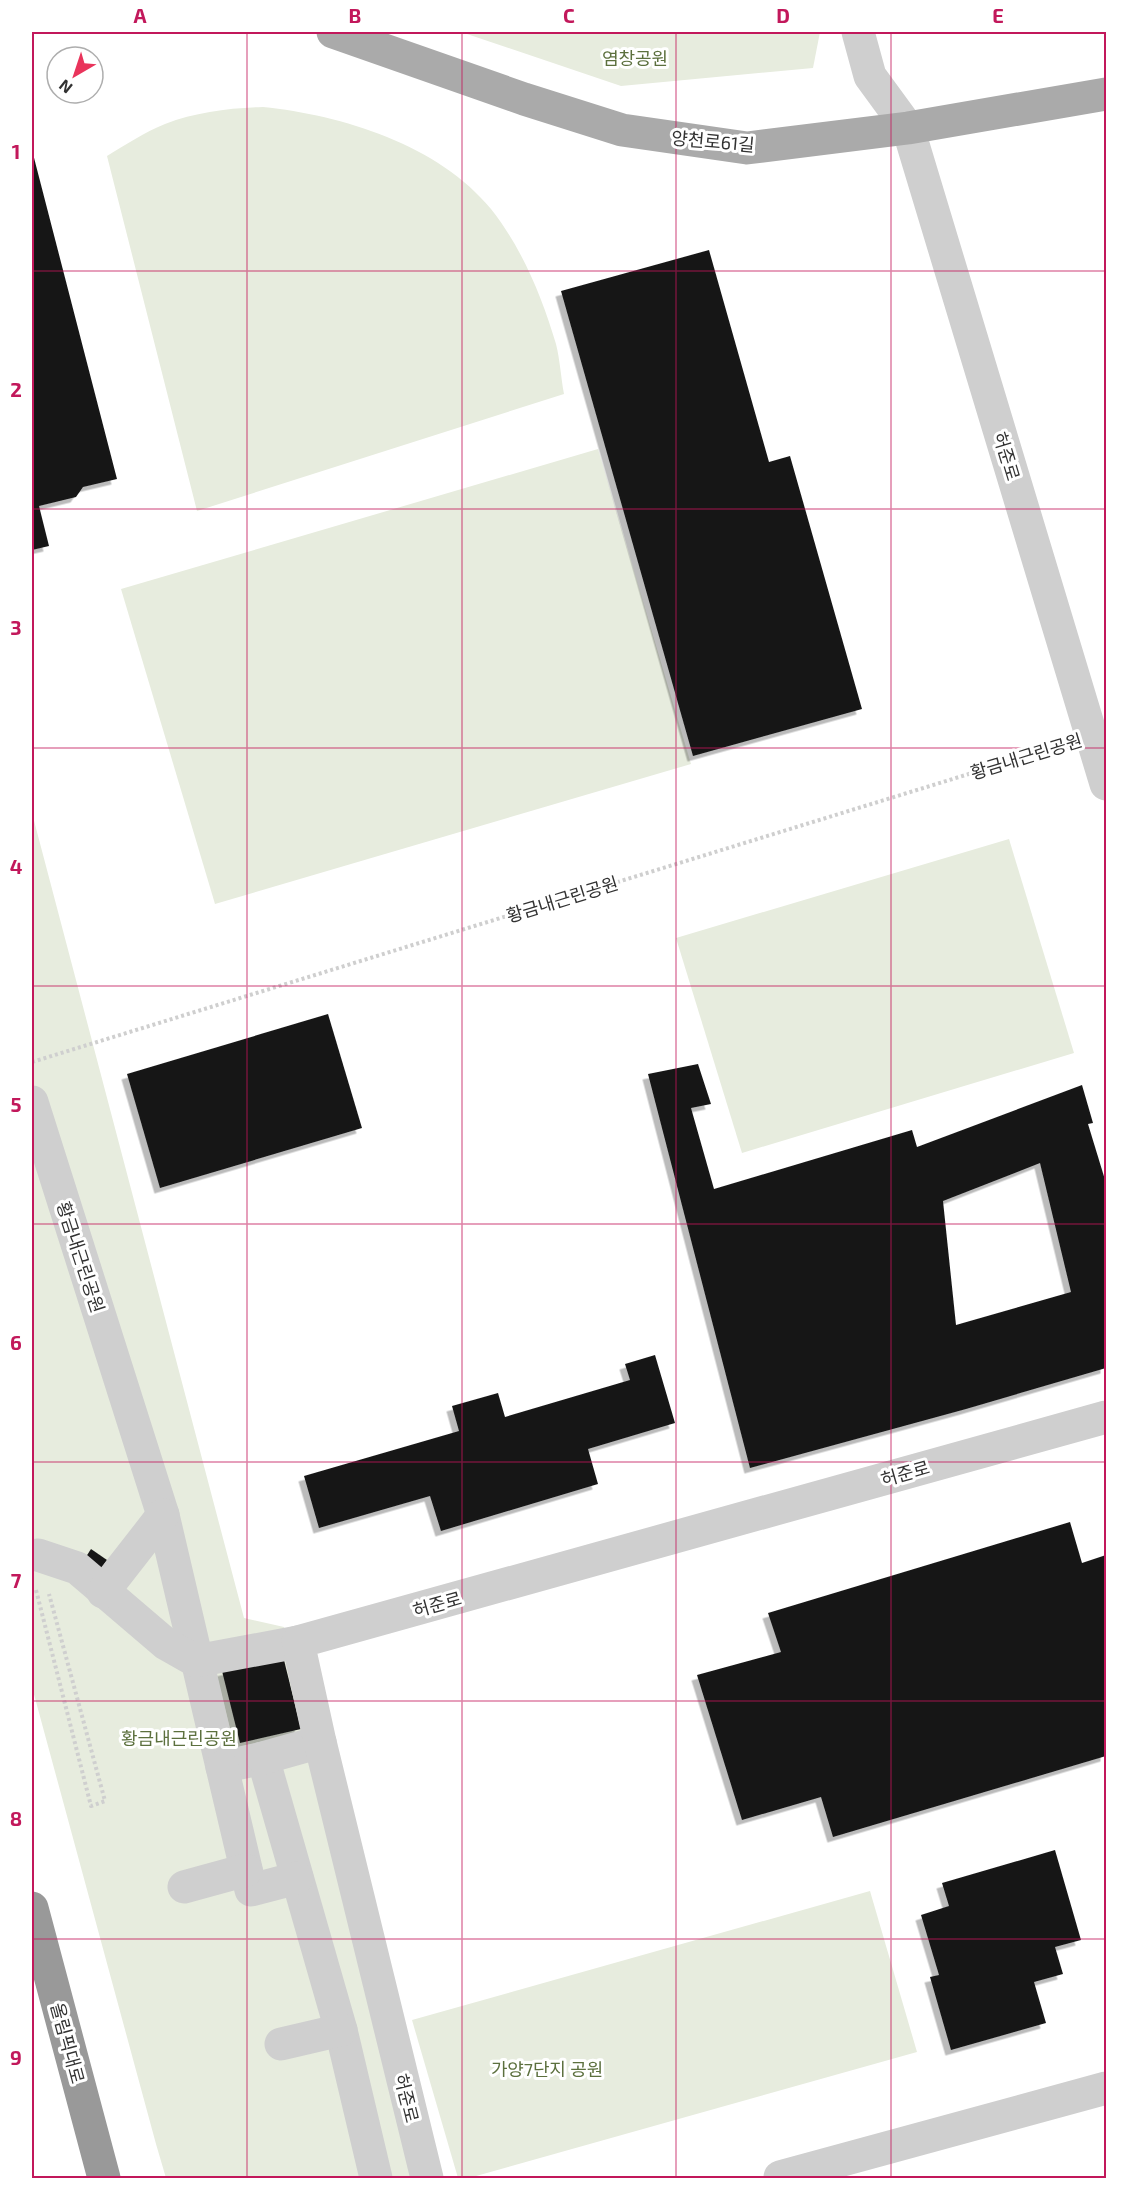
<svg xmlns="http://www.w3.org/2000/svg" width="1138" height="2210" font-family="'Exo 2','Noto Sans KR',sans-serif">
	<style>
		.green { fill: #e7ecde }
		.building { fill: #191919; fill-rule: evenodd; filter: url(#shadow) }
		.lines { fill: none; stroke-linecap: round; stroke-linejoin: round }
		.path { stroke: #cfcfcf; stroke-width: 4; stroke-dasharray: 3 3; stroke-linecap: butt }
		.minor { stroke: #cfcfcf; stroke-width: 33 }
		.major { stroke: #aaa; stroke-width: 33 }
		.highway { stroke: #999; stroke-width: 33 }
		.grid { fill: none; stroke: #c2185b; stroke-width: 1.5; stroke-opacity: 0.55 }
		.labels { text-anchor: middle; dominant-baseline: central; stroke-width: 6; stroke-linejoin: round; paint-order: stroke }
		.park-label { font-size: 18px; fill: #5c703e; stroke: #fff }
		.street-label { font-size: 18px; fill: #323232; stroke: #fff }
		.neatline { fill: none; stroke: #c2185b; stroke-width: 2 }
		.grid-label { font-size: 20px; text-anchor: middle; font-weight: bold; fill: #c2185b }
	</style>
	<defs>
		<filter id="shadow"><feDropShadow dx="-5.5" dy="5.5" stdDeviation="0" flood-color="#0004"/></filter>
	</defs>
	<rect width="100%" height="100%" fill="#fff"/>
	<g class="green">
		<polygon points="461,32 820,32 813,68 621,86"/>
		<path d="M263,107C342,115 439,145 491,209C522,248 542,297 556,344C560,360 561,378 564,394L197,511L107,156C125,145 145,132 165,124C196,112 230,108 263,107Z"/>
		<polygon points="598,449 691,764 215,904 121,589"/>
		<polygon points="32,813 244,1618 284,1627 418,2178 166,2178 156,2144 32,1687"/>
		<polygon points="1009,839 1074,1053 742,1153 676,938"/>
		<polygon points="870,1891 917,2052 469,2178 458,2178 412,2020"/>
	</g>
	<g class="building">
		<polygon points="32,150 117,479 83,487 76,497 39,506 49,546 32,550"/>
		<polygon points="709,250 769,462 790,456 862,709 693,756 561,291"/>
		<polygon points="328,1014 362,1128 160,1188 127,1074"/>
		<path d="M698,1064L711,1104L691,1108L714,1189L912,1130L917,1147L1082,1085L1093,1123L1088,1124L1106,1183V1368L966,1409L750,1468L648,1074ZM1040,1163L1071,1292L956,1325L943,1201Z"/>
		<polygon points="655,1355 675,1423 588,1449 598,1484 441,1531 430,1496 319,1528 304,1476 459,1431 452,1406 498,1393 505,1417 630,1380 625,1364"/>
		<polygon points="1070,1522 1082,1563 1106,1555 1106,1756 833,1837 821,1797 742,1820 697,1675 781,1652 768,1613"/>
		<polygon points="91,1549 107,1560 98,1574 82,1563"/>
		<polygon points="283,1656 301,1729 240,1743 222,1671"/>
		<polygon points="1055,1850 1081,1940 1055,1947 1063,1974 1034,1982 1046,2023 951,2050 930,1977 939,1975 921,1915 949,1906 942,1883"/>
	</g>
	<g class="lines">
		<g class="path">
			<polyline points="32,1062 1060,746"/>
			<polyline points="36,1590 91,1806 105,1801 49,1594"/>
		</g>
		<g class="minor">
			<polyline points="858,32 870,76 908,128 1106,784"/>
			<polyline points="32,1102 163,1515 222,1767 263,1758 341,2030 376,2178"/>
			<polyline points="38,1555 77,1568 166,1644 196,1661 298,1642"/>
			<polyline points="103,1592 163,1515"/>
			<polyline points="263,1758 320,1742"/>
			<polyline points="222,1767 251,1890 297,1878"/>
			<polyline points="184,1887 246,1870"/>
			<polyline points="281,2044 341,2030"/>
			<polyline points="427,2178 320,1742 298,1642 1106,1417"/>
			<polyline points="781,2178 780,2177 1106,2088"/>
		</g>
		<polyline class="major" points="333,32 524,99 622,130 747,148 908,128 1106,94"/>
		<polyline class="highway" points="32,1908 104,2178"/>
	</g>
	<path class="grid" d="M247,32V2178M462,32V2178M676,32V2178M891,32V2178M32,271H1106M32,509H1106M32,748H1106M32,986H1106M32,1224H1106M32,1462H1106M32,1701H1106M32,1939H1106"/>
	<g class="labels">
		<g class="park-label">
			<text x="635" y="58">염창공원</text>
			<text x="179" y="1738">황금내근린공원</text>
			<text x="547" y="2069">가양7단지 공원</text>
		</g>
		<g class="street-label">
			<text transform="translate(713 141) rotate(5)">양천로61길</text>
			<text transform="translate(1007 456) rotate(73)">허준로</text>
			<text transform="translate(1026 756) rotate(-17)">황금내근린공원</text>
			<text transform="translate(562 899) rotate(-17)">황금내근린공원</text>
			<text transform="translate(81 1257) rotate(72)">황금내근린공원</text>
			<text transform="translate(905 1473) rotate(-16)">허준로</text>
			<text transform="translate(437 1604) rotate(-16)">허준로</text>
			<text transform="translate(68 2043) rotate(75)">올림픽대로</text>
			<text transform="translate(407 2098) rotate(76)">허준로</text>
		</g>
	</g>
	<rect width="1138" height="2210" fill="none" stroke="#ffffff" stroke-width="66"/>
	<g transform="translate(75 75) rotate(219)"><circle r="28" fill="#ffffff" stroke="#adadad" stroke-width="1.5"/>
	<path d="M0-4.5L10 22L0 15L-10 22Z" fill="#e9345b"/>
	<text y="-9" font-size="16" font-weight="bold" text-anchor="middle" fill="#323232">N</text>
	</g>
	<rect x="33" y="33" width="1072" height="2144" class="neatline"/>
	<g class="grid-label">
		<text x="140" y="23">A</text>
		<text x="355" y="23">B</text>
		<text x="569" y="23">C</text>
		<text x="783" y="23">D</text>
		<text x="998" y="23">E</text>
		<text x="16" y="159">1</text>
		<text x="16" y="397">2</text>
		<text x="16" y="635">3</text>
		<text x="16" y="874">4</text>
		<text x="16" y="1112">5</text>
		<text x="16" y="1350">6</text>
		<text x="16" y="1588">7</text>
		<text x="16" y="1826">8</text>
		<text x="16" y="2065">9</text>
	</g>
</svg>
